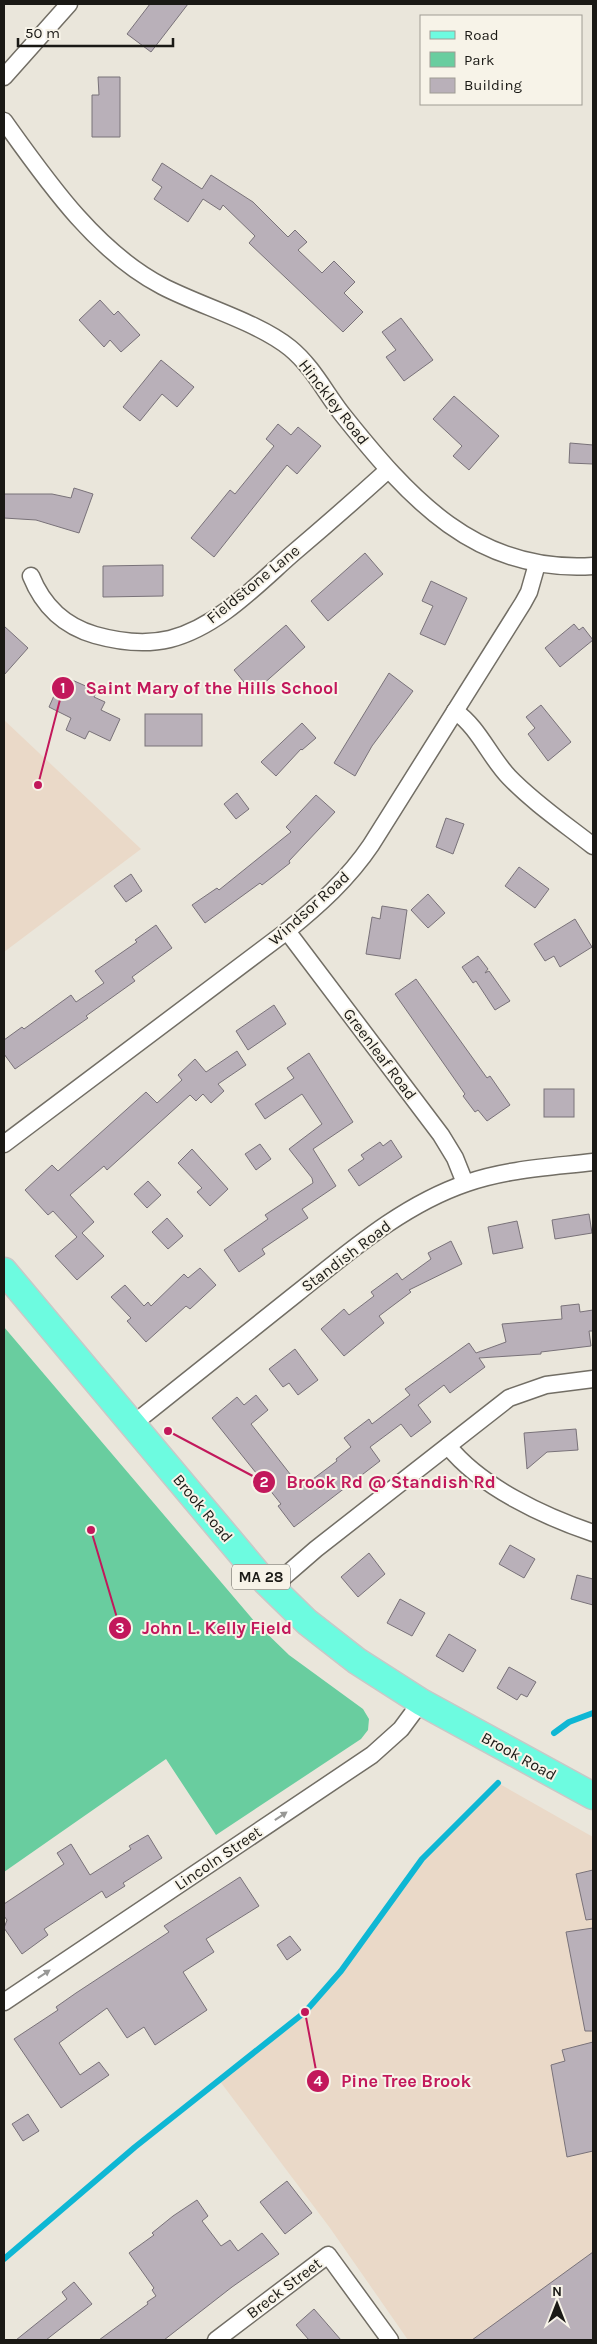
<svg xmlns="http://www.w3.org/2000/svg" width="597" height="2344" font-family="Karla,sans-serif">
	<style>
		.education { fill: #ead9c8 }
		.green { fill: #69cd9f }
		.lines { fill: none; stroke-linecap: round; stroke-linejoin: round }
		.stream { stroke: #0eb7d4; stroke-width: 6 }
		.building { fill: #b9b0b9; stroke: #797279 }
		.street-casing { stroke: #726e65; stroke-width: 19 }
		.primary-casing { stroke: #c8c8c7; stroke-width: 29 }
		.street { stroke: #fff; stroke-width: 16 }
		.primary { stroke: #6dfbe0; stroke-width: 26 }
		.oneway { fill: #989896 }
		.labels { text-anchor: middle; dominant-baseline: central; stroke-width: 4; stroke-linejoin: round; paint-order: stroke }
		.shield { fill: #f7f3e8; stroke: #5c5a54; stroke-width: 1 }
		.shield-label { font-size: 15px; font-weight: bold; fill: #1a1915 }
		.street-label { font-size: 16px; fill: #1a1915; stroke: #f7f3e8 }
		.leader { fill: none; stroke: #c2185b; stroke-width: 2 }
		.callout-dot { fill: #c2185b; stroke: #f7f3e8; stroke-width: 2 }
		.mark-label { font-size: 15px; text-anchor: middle; font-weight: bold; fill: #fff }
		.callout-label { font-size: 18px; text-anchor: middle; font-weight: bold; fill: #c2185b; stroke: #f7f3e8; stroke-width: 4; stroke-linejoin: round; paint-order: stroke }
	</style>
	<rect width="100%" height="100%" fill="#eae6db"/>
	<g class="education">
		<polygon points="4,720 141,849 4,952"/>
		<polygon points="498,1783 593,1837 593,2340 408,2340 330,2228 219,2080 305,2012 321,1995 341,1971 422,1859"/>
	</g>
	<polygon class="green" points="4,1327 255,1622 289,1655 363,1709 369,1719 368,1730 361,1739 216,1835 166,1759 4,1872"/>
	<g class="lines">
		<g class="stream">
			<polyline points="554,1733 569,1722 593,1713"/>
			<polyline points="4,2259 135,2147 305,2012 341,1971 422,1859 498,1783"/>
		</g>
	</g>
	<g class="building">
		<polygon points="150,4 188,4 151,52 127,34"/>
		<polygon points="98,77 120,77 120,137 92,137 92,95 99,95"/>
		<polygon points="162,163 202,189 211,175 253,202 288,237 295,230 307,242 298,250 322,273 334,261 355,282 344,293 363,312 343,332 249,243 255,236 223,205 220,210 203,199 188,222 154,199 162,187 152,180"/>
		<polygon points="100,300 114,315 118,311 140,335 121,352 110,340 104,347 79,320"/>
		<polygon points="401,318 433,360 404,381 386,357 396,350 382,332"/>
		<polygon points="161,360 194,387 177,407 162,394 140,421 123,407"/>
		<polygon points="454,396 499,436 469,470 453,456 462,446 433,419"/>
		<polygon points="278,424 291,435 298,427 321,446 297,474 287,465 214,557 191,538 230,490 235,494 274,446 266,439"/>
		<polygon points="570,443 593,445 593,464 569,463"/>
		<polygon points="74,488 93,494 79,533 36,520 4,518 4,494 52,494 71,498"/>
		<polygon points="365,553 383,574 328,621 311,601"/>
		<polygon points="163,565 163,596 103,597 103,566"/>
		<polygon points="431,581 467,598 445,645 420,634 433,606 422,601"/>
		<polygon points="574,624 579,630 583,627 593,640 560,667 545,648"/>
		<polygon points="286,625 305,647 253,693 234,670"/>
		<polygon points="4,626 28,648 4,675"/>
		<polygon points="389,673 413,691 372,746 355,776 334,763"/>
		<polygon points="61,680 71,684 72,680 97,691 94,697 105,702 101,710 120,719 110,741 89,731 85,739 66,730 71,718 49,707"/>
		<polygon points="541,705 571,742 548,761 528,734 535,728 526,717"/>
		<rect x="145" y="714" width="57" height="32"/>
		<polygon points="302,723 316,738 302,750 301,749 276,776 261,762"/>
		<polygon points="237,793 249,809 236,819 224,804"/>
		<polygon points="316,795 335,812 289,861 290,863 262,885 260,883 205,923 192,905 217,888 219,890 291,832 286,827"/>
		<polygon points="446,818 464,824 453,854 436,847"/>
		<polygon points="519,867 549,889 535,908 505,886"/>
		<polygon points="131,874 142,891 126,902 114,886"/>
		<polygon points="428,894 445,913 428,928 411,910"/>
		<polygon points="382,906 407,910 400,959 366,954 372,917 380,919"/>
		<polygon points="575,919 592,947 560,967 554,956 545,961 534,944"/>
		<polygon points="156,925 172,948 132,977 135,981 86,1016 88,1018 15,1069 4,1054 4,1040 22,1027 24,1029 71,995 76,1002 104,983 95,971 137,942 135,940"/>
		<polygon points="478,956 488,969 485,973 489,971 510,1001 495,1010 476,981 473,983 462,967"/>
		<polygon points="416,979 487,1078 490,1076 510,1105 487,1121 478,1110 475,1112 463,1096 465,1094 395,994"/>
		<polygon points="274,1005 286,1024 248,1050 236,1031"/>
		<polygon points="237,1051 246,1065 218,1084 224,1091 211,1103 203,1094 196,1101 190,1095 107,1170 104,1166 70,1195 94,1222 82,1233 104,1256 77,1280 55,1256 77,1237 53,1211 48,1215 25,1190 52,1165 58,1171 146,1092 157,1103 182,1080 178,1075 195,1059 206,1072"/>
		<polygon points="309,1053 353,1122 313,1149 336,1186 302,1209 308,1218 262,1249 265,1254 239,1272 224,1250 268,1219 265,1215 313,1183 312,1178 289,1149 322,1124 302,1094 265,1119 255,1104 294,1078 287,1068"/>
		<rect x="544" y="1089" width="30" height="28"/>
		<polygon points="391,1140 402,1157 359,1186 348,1170 364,1159 361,1155 380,1142 383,1146"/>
		<polygon points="260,1144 271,1159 256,1170 245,1154"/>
		<polygon points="192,1149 228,1189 210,1206 197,1192 202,1188 178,1163"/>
		<polygon points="148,1181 161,1195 147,1208 134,1194"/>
		<polygon points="589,1214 592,1233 555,1239 552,1220"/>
		<polygon points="167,1218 183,1236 168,1249 152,1232"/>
		<polygon points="517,1221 523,1248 493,1254 488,1227"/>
		<polygon points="451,1241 462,1264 409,1290 411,1292 379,1316 384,1323 344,1356 321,1329 344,1309 349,1315 374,1296 371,1292 397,1273 402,1280 431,1259 428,1253"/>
		<polygon points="200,1268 216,1285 190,1309 186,1306 146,1342 127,1321 131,1318 111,1297 125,1285 144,1306 148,1302 151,1306 184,1274 188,1278"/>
		<polygon points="579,1304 580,1312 593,1310 593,1331 589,1331 591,1346 541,1352 541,1354 479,1358 485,1367 450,1393 444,1385 418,1405 431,1422 411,1437 401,1424 370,1447 380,1461 294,1527 278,1506 281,1504 212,1418 237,1397 244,1405 256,1395 268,1410 251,1424 301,1488 337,1461 336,1459 351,1447 344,1438 369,1419 372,1424 410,1395 405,1389 469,1343 476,1353 506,1342 502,1324 562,1319 561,1306"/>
		<polygon points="295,1349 318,1380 298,1395 289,1383 283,1387 269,1369"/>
		<polygon points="576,1429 578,1450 547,1452 527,1469 524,1433"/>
		<polygon points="510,1545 535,1559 524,1578 499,1564"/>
		<polygon points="369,1553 385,1574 358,1597 341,1577"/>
		<polygon points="577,1575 593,1579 593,1605 571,1599"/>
		<polygon points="400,1599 425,1613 412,1636 387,1623"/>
		<polygon points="449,1634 476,1650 463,1672 436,1656"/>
		<polygon points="509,1667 536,1682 527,1697 521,1694 517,1700 497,1688"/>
		<polygon points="148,1835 162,1858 123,1883 125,1886 106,1898 102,1891 44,1929 48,1935 22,1954 4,1928 7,1920 4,1916 4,1904 64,1864 57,1853 71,1844 90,1875 131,1849 129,1846"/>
		<polygon points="593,1870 593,1919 586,1920 576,1874"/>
		<polygon points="240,1877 259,1906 206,1939 214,1952 183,1972 207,2010 155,2045 144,2027 127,2038 107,2008 59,2043 80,2075 99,2062 109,2075 61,2108 14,2039 58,2010 56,2007 76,1993 169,1932 164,1926"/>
		<polygon points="593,1928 593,2031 585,2031 566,1932"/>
		<polygon points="290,1936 301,1950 287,1960 277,1945"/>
		<polygon points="593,2042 593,2151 567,2157 551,2065 565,2061 562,2050"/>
		<polygon points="28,2114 39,2131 23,2141 12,2124"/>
		<polygon points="287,2181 312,2213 285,2234 260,2202"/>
		<polygon points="197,2200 208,2216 202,2221 221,2246 230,2240 238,2251 262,2233 279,2254 232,2287 164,2340 99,2340 148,2304 147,2302 156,2296 152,2290 154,2288 129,2253 154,2235 152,2233 173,2216"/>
		<polygon points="593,2252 593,2340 472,2340"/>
		<polygon points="74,2282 92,2304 46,2340 16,2340 67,2299 62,2292"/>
		<polygon points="314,2309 341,2340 309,2340 296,2325"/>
	</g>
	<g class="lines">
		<g class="street-casing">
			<g id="street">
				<polyline points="4,77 69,4"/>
				<path d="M4,121C47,181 95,251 162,286C200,306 258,322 290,348C312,366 325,392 342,414C409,498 476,574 593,566"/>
				<path d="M31,576C43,606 64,626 95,635C120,642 145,645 170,639C217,627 256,586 291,555C324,527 356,499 388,470"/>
				<path d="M455,711C479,728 489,756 509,777C534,803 565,824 593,846"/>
				<polyline points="287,931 441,1135 455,1158 465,1183"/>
				<path d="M4,1144L287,931C319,905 348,879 371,845L523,603L529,592L537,564"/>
				<path d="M133,1424C187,1381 242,1337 296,1294C349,1252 402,1205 467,1183C507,1169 551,1167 593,1162"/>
				<path d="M448,1446C481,1487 543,1516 593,1533"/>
				<polyline points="271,1588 316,1549 509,1398 546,1385 593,1379"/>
				<polyline points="4,2002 372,1755 401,1729 421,1702"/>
				<polyline points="216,2340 328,2255 390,2340"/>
			</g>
		</g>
		<g class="primary-casing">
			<polyline id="primary" points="4,1271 258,1574 307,1622 357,1661 421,1702 593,1796"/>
		</g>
		<use href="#street" class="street"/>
		<use href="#primary" class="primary"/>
	</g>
	<defs><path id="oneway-solid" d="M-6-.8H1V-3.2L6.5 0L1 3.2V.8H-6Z" transform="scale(1.25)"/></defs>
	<g class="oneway">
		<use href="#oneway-solid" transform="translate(281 1816) rotate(-34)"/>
		<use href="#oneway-solid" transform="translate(44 1974) rotate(-34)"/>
	</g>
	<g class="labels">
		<rect class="shield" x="232" y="1564.5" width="58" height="25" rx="4"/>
		<g class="shield-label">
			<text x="261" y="1577">MA 28</text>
		</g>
		<g class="street-label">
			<text transform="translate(334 402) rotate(52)">Hinckley Road</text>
			<text transform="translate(253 584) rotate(-39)">Fieldstone Lane</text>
			<text transform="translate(309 908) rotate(-42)">Windsor Road</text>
			<text transform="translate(380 1054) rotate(53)">Greenleaf Road</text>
			<text transform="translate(346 1256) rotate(-37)">Standish Road</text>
			<text transform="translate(203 1508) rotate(50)">Brook Road</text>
			<text transform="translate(519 1756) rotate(29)">Brook Road</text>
			<text transform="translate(218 1858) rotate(-34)">Lincoln Street</text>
			<text transform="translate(284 2288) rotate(-37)">Breck Street</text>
		</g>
	</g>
	<path class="leader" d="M38 785L63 688M168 1431L264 1482M91 1530L120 1628M305 2012L318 2081"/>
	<g class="callout-dot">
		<circle cx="38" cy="785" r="5"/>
		<circle cx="168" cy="1431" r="5"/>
		<circle cx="91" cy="1530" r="5"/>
		<circle cx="305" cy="2012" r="5"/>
		<circle cx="63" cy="688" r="12"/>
		<circle cx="264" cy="1482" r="12"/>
		<circle cx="120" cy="1628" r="12"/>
		<circle cx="318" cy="2081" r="12"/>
	</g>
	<g class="mark-label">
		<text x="63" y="693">1</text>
		<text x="264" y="1487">2</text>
		<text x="120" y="1633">3</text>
		<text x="318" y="2086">4</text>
	</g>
	<g class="callout-label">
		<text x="212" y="694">Saint Mary of the Hills School</text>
		<text x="391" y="1488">Brook Rd @ Standish Rd</text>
		<text x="217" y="1634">John L. Kelly Field</text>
		<text x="406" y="2087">Pine Tree Brook</text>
	</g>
	<rect width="597" height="2344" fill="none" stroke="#1a1915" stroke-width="10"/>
	<rect x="420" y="15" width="162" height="90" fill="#f7f3e8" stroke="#9f9c94"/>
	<rect x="430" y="31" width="25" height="8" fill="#6dfbe0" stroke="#9f9c94"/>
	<text x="464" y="40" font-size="15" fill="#1a1915">Road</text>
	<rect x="430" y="52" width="25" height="15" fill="#69cd9f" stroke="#9f9c94"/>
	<text x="464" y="65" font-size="15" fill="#1a1915">Park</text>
	<rect x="430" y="78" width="25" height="15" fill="#b9b0b9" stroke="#9f9c94"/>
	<text x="464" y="90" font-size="15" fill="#1a1915">Building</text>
	<g transform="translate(557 2304)" stroke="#f7f3e8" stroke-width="4" paint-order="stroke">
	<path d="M0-4L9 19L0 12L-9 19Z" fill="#1a1915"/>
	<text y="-8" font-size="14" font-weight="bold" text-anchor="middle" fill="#1a1915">N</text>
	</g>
	<path d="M18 38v8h155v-8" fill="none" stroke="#1a1915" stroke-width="2.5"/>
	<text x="25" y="38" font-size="15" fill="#1a1915" stroke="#f7f3e8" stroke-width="4" paint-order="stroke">50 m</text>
</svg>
